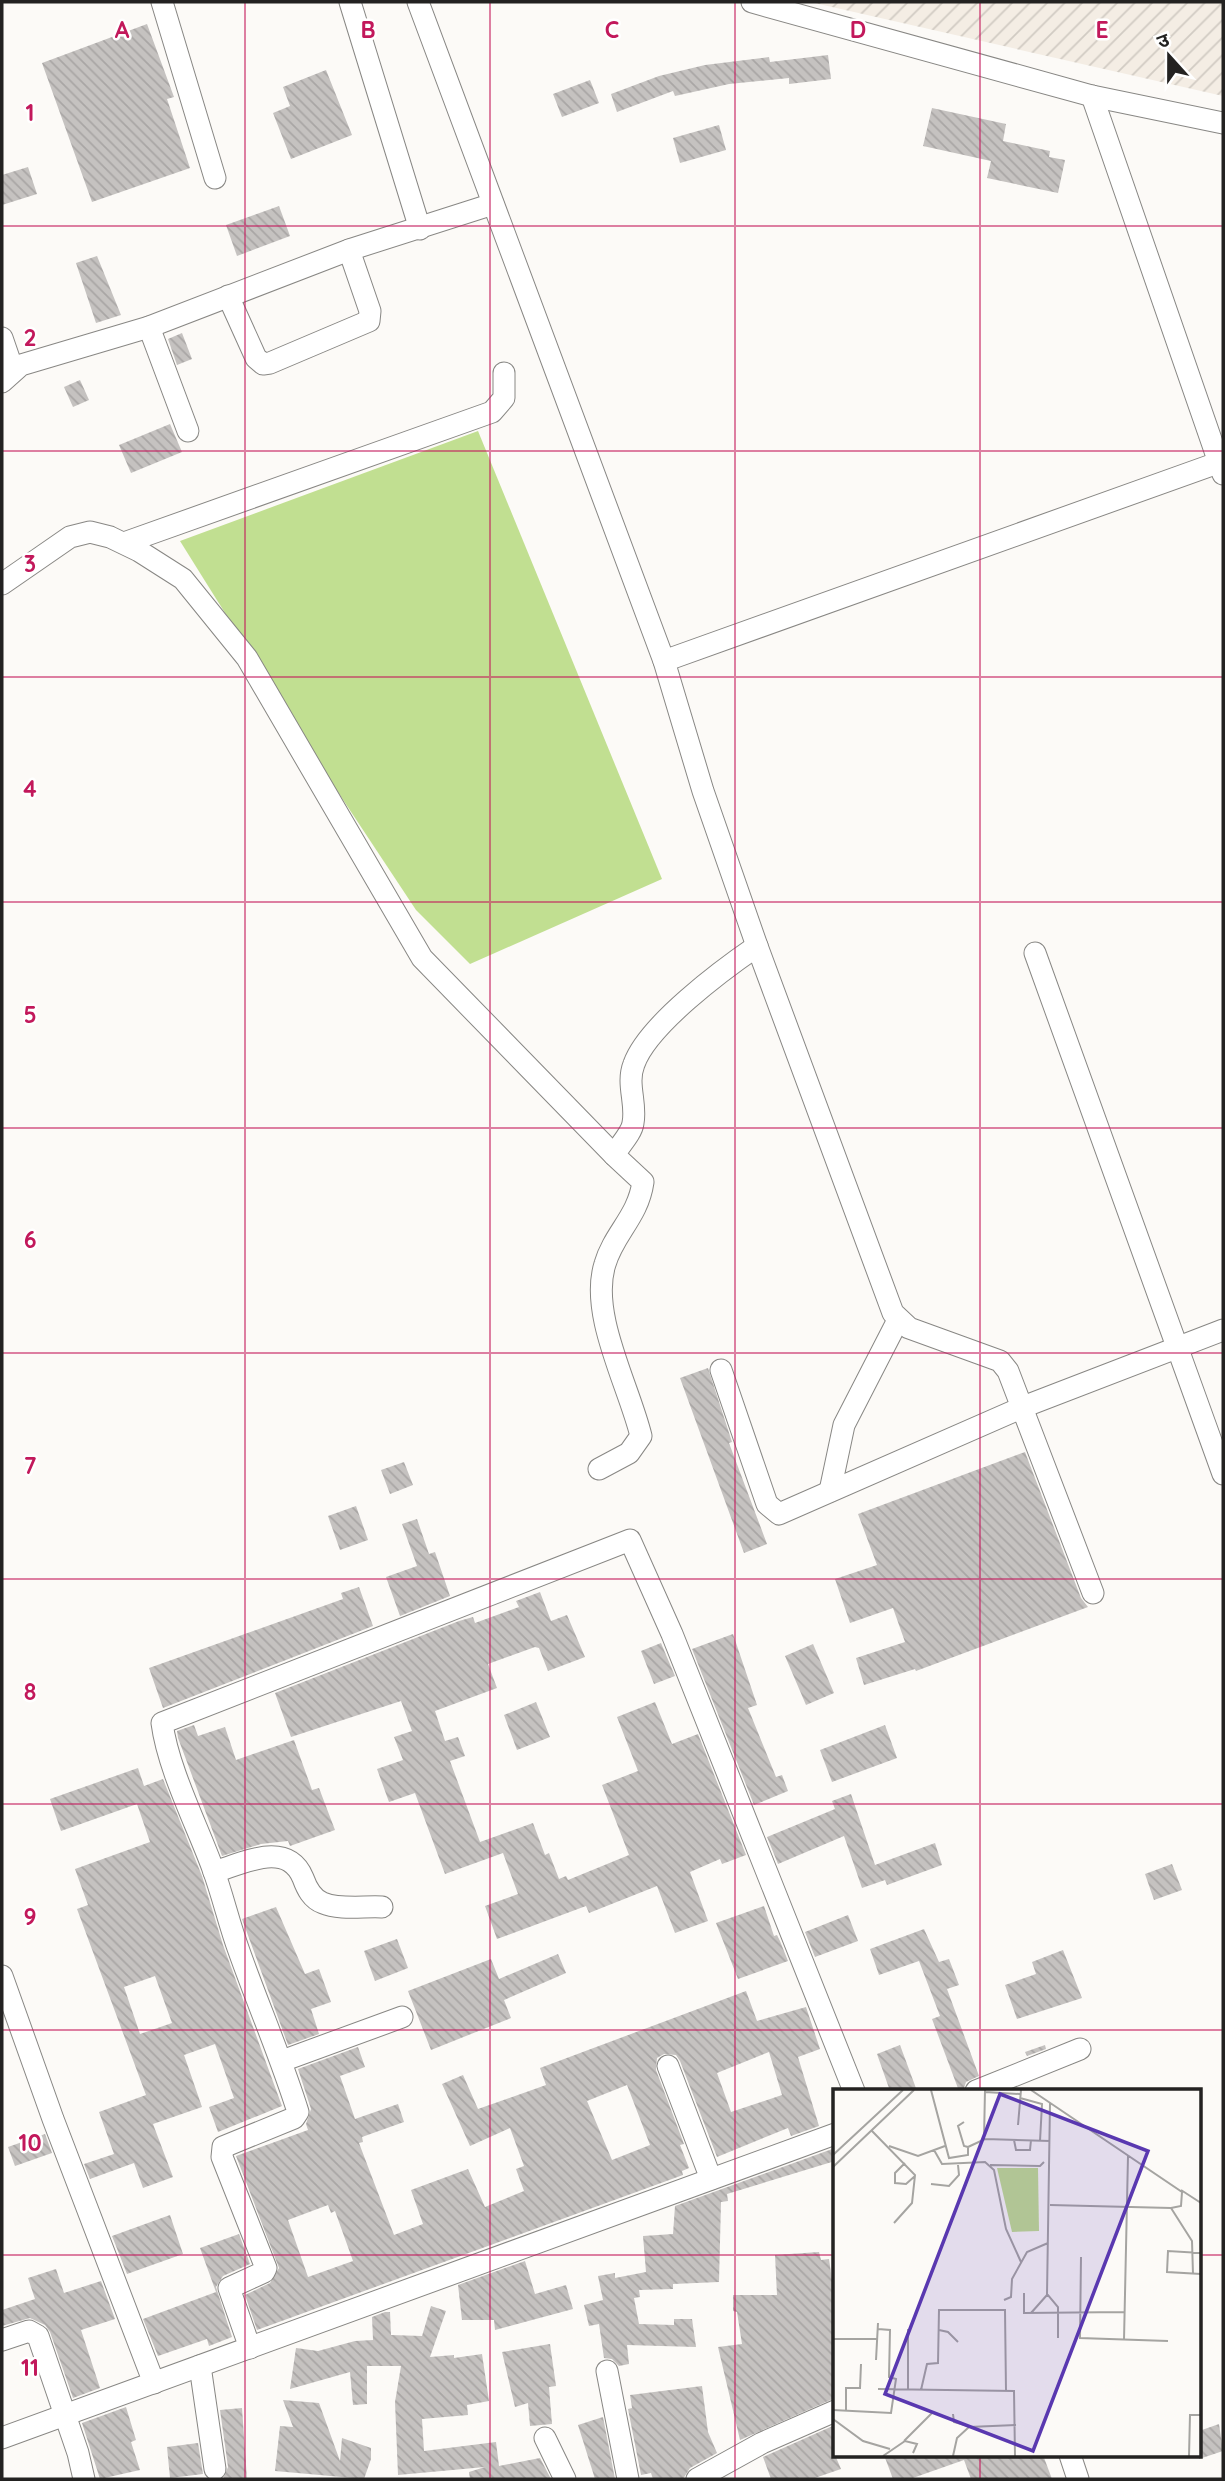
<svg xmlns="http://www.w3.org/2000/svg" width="1225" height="2481" font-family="Quicksand,'Noto Sans Devanagari',sans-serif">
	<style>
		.industrial { fill: url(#industrial-furrows) }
		.park { fill: #c1df91 }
		.building { fill: url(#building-back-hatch); fill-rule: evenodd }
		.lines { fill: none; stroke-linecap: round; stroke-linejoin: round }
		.minor-casing { stroke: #888784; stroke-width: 23 }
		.minor { stroke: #fff; stroke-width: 21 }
		.grid { fill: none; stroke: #c2185b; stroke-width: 2; stroke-opacity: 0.55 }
		.inset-road { fill: none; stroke: #a5a4a1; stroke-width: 2 }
		.view { fill: #5938b0; fill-opacity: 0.15; stroke: #5938b0; stroke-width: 3.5 }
		.inset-edge { fill: none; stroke: #232221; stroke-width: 3.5 }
		.grid-label { font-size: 23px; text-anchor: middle; font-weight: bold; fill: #c2185b; stroke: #fff; stroke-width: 5; stroke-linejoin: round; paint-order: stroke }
	</style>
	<defs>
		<pattern id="industrial-furrows" width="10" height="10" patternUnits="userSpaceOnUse" patternTransform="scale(1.75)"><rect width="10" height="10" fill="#f4ede4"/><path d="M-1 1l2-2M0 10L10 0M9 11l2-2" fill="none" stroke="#d1cbc3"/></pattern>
		<pattern id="building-back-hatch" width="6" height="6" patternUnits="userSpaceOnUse" patternTransform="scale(1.75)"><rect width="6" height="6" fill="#c5c2c0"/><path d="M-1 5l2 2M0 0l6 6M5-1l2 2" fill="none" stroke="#a9a6a5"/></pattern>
	</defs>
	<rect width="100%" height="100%" fill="#fcfaf7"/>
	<polygon class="industrial" points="810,2 1223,2 1223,96"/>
	<polygon class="park" points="478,431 662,879 470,964 416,910 322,768 180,541"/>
	<g class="building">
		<polygon points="147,24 174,97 167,99 190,168 92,202 42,63"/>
		<polygon points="828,55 831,79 789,84 789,78 729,84 675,96 673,91 617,112 611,94 659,76 705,65 769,57 770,62"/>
		<polygon points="326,70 352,135 291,159 273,113 290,106 283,87"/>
		<polygon points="590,80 599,103 562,117 553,94"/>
		<polygon points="932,108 1006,124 1003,141 1050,151 1049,157 1065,160 1058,193 987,178 991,161 923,146"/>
		<polygon points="719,125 726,150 680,163 673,138"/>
		<polygon points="28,167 37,194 2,205 2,175"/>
		<polygon points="279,206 290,236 237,256 226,225"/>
		<polygon points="97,256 121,315 96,323 76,263"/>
		<polygon points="182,333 192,359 177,365 168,339"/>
		<polygon points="80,380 89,400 73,407 64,387"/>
		<polygon points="170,424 182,452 131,473 119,445"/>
		<polygon points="708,1368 732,1442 729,1443 767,1544 744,1553 680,1378"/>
		<polygon points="1025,1452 1081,1598 1088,1607 916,1671 915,1669 864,1685 856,1658 905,1642 893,1608 850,1623 835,1579 877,1565 858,1514"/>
		<polygon points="404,1462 413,1485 390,1494 381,1470"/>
		<polygon points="356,1506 368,1540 340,1550 328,1516"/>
		<polygon points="417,1519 429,1554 435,1552 450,1596 400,1616 386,1577 417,1566 402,1524"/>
		<polygon points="359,1587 373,1626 163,1708 149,1668 343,1599 341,1593"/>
		<polygon points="540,1592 551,1621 567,1615 585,1657 548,1671 539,1648 535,1647 488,1664 497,1688 435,1711 445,1741 458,1737 465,1756 450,1761 480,1842 533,1823 545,1855 549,1853 559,1879 566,1876 568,1880 629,1855 602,1785 638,1771 617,1717 655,1702 672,1744 698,1734 746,1855 722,1864 720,1859 690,1872 708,1921 675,1933 657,1886 589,1913 586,1906 497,1939 485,1906 518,1894 503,1853 445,1874 415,1793 389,1802 377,1769 403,1760 394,1737 412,1731 401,1701 291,1737 275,1693 459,1621 473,1617 475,1623 519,1607 516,1601"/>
		<polygon points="733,1634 757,1705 748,1708 776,1777 782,1775 788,1791 754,1805 692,1649"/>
		<polygon points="661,1643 675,1676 654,1684 641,1651"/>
		<polygon points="813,1644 834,1693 806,1705 785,1656"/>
		<polygon points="536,1702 550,1737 517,1750 504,1715"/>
		<polygon points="194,1725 198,1736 225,1727 236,1760 294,1740 312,1790 319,1788 335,1830 290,1846 288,1841 261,1844 222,1856 178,1738 177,1731"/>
		<polygon points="885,1725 897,1758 832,1782 820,1750"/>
		<path d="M138,1768L144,1786L163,1779L202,1876L223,1945L282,2106L218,2132L209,2107L234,2098L215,2044L184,2055L202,2107L153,2124L173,2177L143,2188L134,2163L90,2179L84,2164L114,2154L99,2112L146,2095L77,1909L88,1905L75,1869L150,1842L137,1804L61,1831L50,1799ZM155,1976L172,2023L140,2034L124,1987Z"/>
		<polygon points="851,1794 875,1865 935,1843 942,1865 887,1885 885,1880 862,1888 844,1836 778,1864 767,1837 835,1809 832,1801"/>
		<polygon points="1172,1864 1182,1890 1154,1900 1145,1874"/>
		<polygon points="764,1906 774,1936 777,1935 780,1941 788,1961 738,1979 716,1923"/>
		<polygon points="276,1907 305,1974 319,1969 331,2002 311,2009 319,2034 288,2045 242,1919"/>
		<polygon points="848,1915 858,1941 815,1957 805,1932"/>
		<polygon points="924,1929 939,1962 949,1959 959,1985 947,1989 979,2076 966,2082 963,2091 959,2091 932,2019 940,2016 919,1961 879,1975 870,1949"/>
		<polygon points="397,1939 408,1968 375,1981 364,1951"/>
		<polygon points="1063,1950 1082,1998 1017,2019 1005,1985 1036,1974 1032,1962"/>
		<polygon points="558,1954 566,1973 504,2000 511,2018 431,2050 408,1991 491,1959 499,1979"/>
		<path d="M746,1991L757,2021L806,2007L820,2049L798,2057L819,2126L791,2136L788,2128L717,2157L680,2061L676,2055L664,2054L657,2058L656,2070L684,2144L680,2145L689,2168L682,2171L683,2175L257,2330L245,2295L270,2283L279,2268L236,2156L308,2130L306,2124L311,2109L298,2069L358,2047L365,2067L340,2076L355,2119L398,2104L404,2122L362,2137L363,2142L359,2143L394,2235L423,2224L411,2190L468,2169L485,2207L524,2191L516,2169L524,2166L510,2128L470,2146L442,2084L463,2075L478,2109L546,2085L540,2068ZM769,2052L782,2095L731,2112L717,2073ZM627,2085L650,2145L612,2160L587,2101ZM328,2205L331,2213L335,2211L353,2261L308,2277L288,2220Z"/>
		<polygon points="900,2045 917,2091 890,2091 877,2054"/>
		<polygon points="1045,2045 1046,2049 1027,2056 1025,2052"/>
		<polygon points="45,2134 52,2153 15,2166 8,2147"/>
		<polygon points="835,2148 835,2161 727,2194 728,2201 721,2202 719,2282 673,2284 673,2289 639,2290 640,2297 634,2298 639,2324 674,2325 674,2319 692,2319 696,2347 627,2345 629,2364 619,2366 612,2359 604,2358 599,2324 589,2326 584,2305 603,2300 598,2276 615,2273 615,2278 646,2272 643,2236 673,2234 675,2206"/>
		<polygon points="170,2215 183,2254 127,2274 112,2236"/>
		<polygon points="239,2234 250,2264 223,2276 216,2287 232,2337 209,2346 207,2339 158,2356 143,2319 216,2292 200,2248"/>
		<polygon points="819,2252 821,2260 829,2259 833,2287 835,2398 740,2440 718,2347 742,2344 737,2312 733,2311 733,2295 777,2295 775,2255"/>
		<polygon points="525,2261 535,2294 566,2285 573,2309 495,2330 494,2320 462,2320 458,2285"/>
		<polygon points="56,2269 64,2293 101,2281 115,2319 81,2330 100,2388 73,2398 50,2332 45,2325 30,2318 2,2326 2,2310 35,2299 28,2278"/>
		<polygon points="431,2306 446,2311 430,2357 454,2355 454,2358 482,2354 489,2401 467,2405 468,2415 422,2419 424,2451 496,2442 499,2466 540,2458 551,2479 470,2479 469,2472 485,2467 398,2475 395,2402 401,2366 367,2366 367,2404 353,2405 350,2372 290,2389 296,2348 318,2351 355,2341 373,2340 372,2317 385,2312 390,2312 391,2335 422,2336"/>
		<polygon points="550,2344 556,2386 549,2387 552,2424 530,2426 528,2403 515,2407 502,2352"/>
		<polygon points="702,2386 708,2432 717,2453 690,2468 683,2479 653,2479 651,2473 641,2475 628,2409 632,2408 630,2395"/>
		<polygon points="283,2400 319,2403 340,2461 342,2438 371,2448 371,2459 364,2479 275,2471 280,2426 293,2427"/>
		<polygon points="126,2407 136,2440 131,2442 140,2470 100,2479 82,2423"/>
		<polygon points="242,2408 247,2479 223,2479 228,2467 220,2410"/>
		<polygon points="603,2417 615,2479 595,2479 578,2425"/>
		<polygon points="1219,2424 1223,2451 1199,2459 1199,2431"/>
		<polygon points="835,2425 835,2455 841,2469 812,2479 771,2479 763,2457"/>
		<polygon points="198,2443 203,2474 170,2478 167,2447"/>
		<polygon points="884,2455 1043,2455 1052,2479 971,2479 964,2460 910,2479 893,2479"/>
	</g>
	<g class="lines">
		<g class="minor-casing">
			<g id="minor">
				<polyline points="162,2 215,178"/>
				<polyline points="350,2 420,229"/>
				<polyline points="418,2 664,661 703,791 757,946 893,1313 909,1328 1000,1361 1008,1371 1093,1593"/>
				<polyline points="752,2 1092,96 1223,123"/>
				<polyline points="1092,96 1223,474"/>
				<polyline points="228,296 256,358 263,364 270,363 369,321 370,311 349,250"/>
				<polyline points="149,327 188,431"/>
				<polyline points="2,338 13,370"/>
				<polyline points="2,382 21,365 149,327 349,250 493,204"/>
				<polyline points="124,543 492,412 504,398 504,373"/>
				<polyline points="2,584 70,537 90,532 110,537 139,551 183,579 247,658 422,958 614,1155"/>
				<polyline points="664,661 1223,461"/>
				<polyline points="1035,953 1223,1474"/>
				<polyline points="721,1370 767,1504 779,1514 1023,1407 1223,1330"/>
				<path d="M599,1469L629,1453L641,1436C629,1386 589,1314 605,1264C614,1233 638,1217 643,1182L614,1155C619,1146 632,1133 633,1123C637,1103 626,1084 634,1064C648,1025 722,970 757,946"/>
				<polyline points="830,1491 844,1425 898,1320"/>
				<path d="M214,1872C244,1863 287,1840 303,1878C307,1889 312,1899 323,1903C339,1910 364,1906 382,1907"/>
				<polyline points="2,1976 53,2119 154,2383"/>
				<polyline points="282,2061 402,2017"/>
				<polyline points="668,2066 711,2179"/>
				<polyline points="976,2091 1080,2049"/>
				<polyline points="2,2340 29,2331 38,2336 78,2453 84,2479"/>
				<path d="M250,2348L229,2288L264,2272L266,2268L222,2157L223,2147L294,2118L298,2112C281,2057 258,2005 239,1951C229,1924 223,1896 213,1869C197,1825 168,1769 162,1723L630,1540L672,1634L854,2091"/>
				<polyline points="200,2366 215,2469"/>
				<polyline points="607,2371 628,2479"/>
				<polyline points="2,2438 835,2134"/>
				<polyline points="545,2438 565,2479"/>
				<polyline points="1070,2455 1078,2479"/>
				<polyline points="697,2479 762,2443 835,2411"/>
			</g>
		</g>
		<use href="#minor" class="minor"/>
	</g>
	<path class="grid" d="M245,2V2479M490,2V2479M735,2V2479M980,2V2091M2,226H1223M2,451H1223M2,677H1223M2,902H1223M2,1128H1223M2,1353H1223M2,1579H1223M2,1804H1223M2,2030H1223M2,2255H835M1199,2255H1223M980,2455V2479"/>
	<g transform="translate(833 2089)">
		<rect width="368" height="368" fill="#fcfaf7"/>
		<path d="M164,79H205L206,142L179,143Z" fill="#c1df91"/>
		<path class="inset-road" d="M98,1L116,69L135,66V58L152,50L217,52M198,1L349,103L348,117L338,119L217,116M152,3L187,5M187,9L209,15L207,52M217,14L214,205L225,218V249M131,33L125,37L131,57L135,58M185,36L188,1M39,42L82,86L79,114L61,134M151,50L152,1M181,51L183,61H197L198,51M56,57L85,67L112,57M101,61L109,75L152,73L161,81L173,140L188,173M0,66L70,1M72,74L62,84V94L73,95L82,87M157,76L207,77L211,73M0,78L81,1M98,95L116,97L126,86L125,76M348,101L368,114M338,119L359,152L360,185M368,164L335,162L334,183L368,185M248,168L247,249L335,252M191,204V224L292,223M171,211L178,208L179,190L194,163L215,154M198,224L214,206M106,241L115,243L125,253M0,250H44M291,251L295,67M43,271L45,234M45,300L181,302L182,367M75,301V240M88,301L94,275L105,274L106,221H172L173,302M0,321L58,324L63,290L56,288L57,241L45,240M13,322V299H27L28,275M120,325L121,333L135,337M0,330L30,352L57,360M71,352L99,324M50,367L72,352L84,355L80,364M120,367L124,349L136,338L183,336M356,367L357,326H368"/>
		<path class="view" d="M167,5L315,62L200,362L52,305Z"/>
		<rect width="368" height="368" class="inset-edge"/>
	</g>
	<g class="grid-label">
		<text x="122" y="38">A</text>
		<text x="368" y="38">B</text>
		<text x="612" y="38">C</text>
		<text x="858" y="38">D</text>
		<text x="1102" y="38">E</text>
		<text x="30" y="121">1</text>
		<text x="30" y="346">2</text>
		<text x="30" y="572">3</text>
		<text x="30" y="797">4</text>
		<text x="30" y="1023">5</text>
		<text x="30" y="1248">6</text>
		<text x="30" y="1474">7</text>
		<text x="30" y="1700">8</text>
		<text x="30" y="1925">9</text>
		<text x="30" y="2151">10</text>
		<text x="30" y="2376">11</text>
	</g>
	<rect width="1225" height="2481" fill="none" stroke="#232221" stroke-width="7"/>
	<g transform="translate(1169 56) rotate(339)" stroke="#ffffff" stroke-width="5" paint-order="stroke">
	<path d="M0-5L12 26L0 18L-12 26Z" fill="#232221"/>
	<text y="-10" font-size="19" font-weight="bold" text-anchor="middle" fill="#232221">उ</text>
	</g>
</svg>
